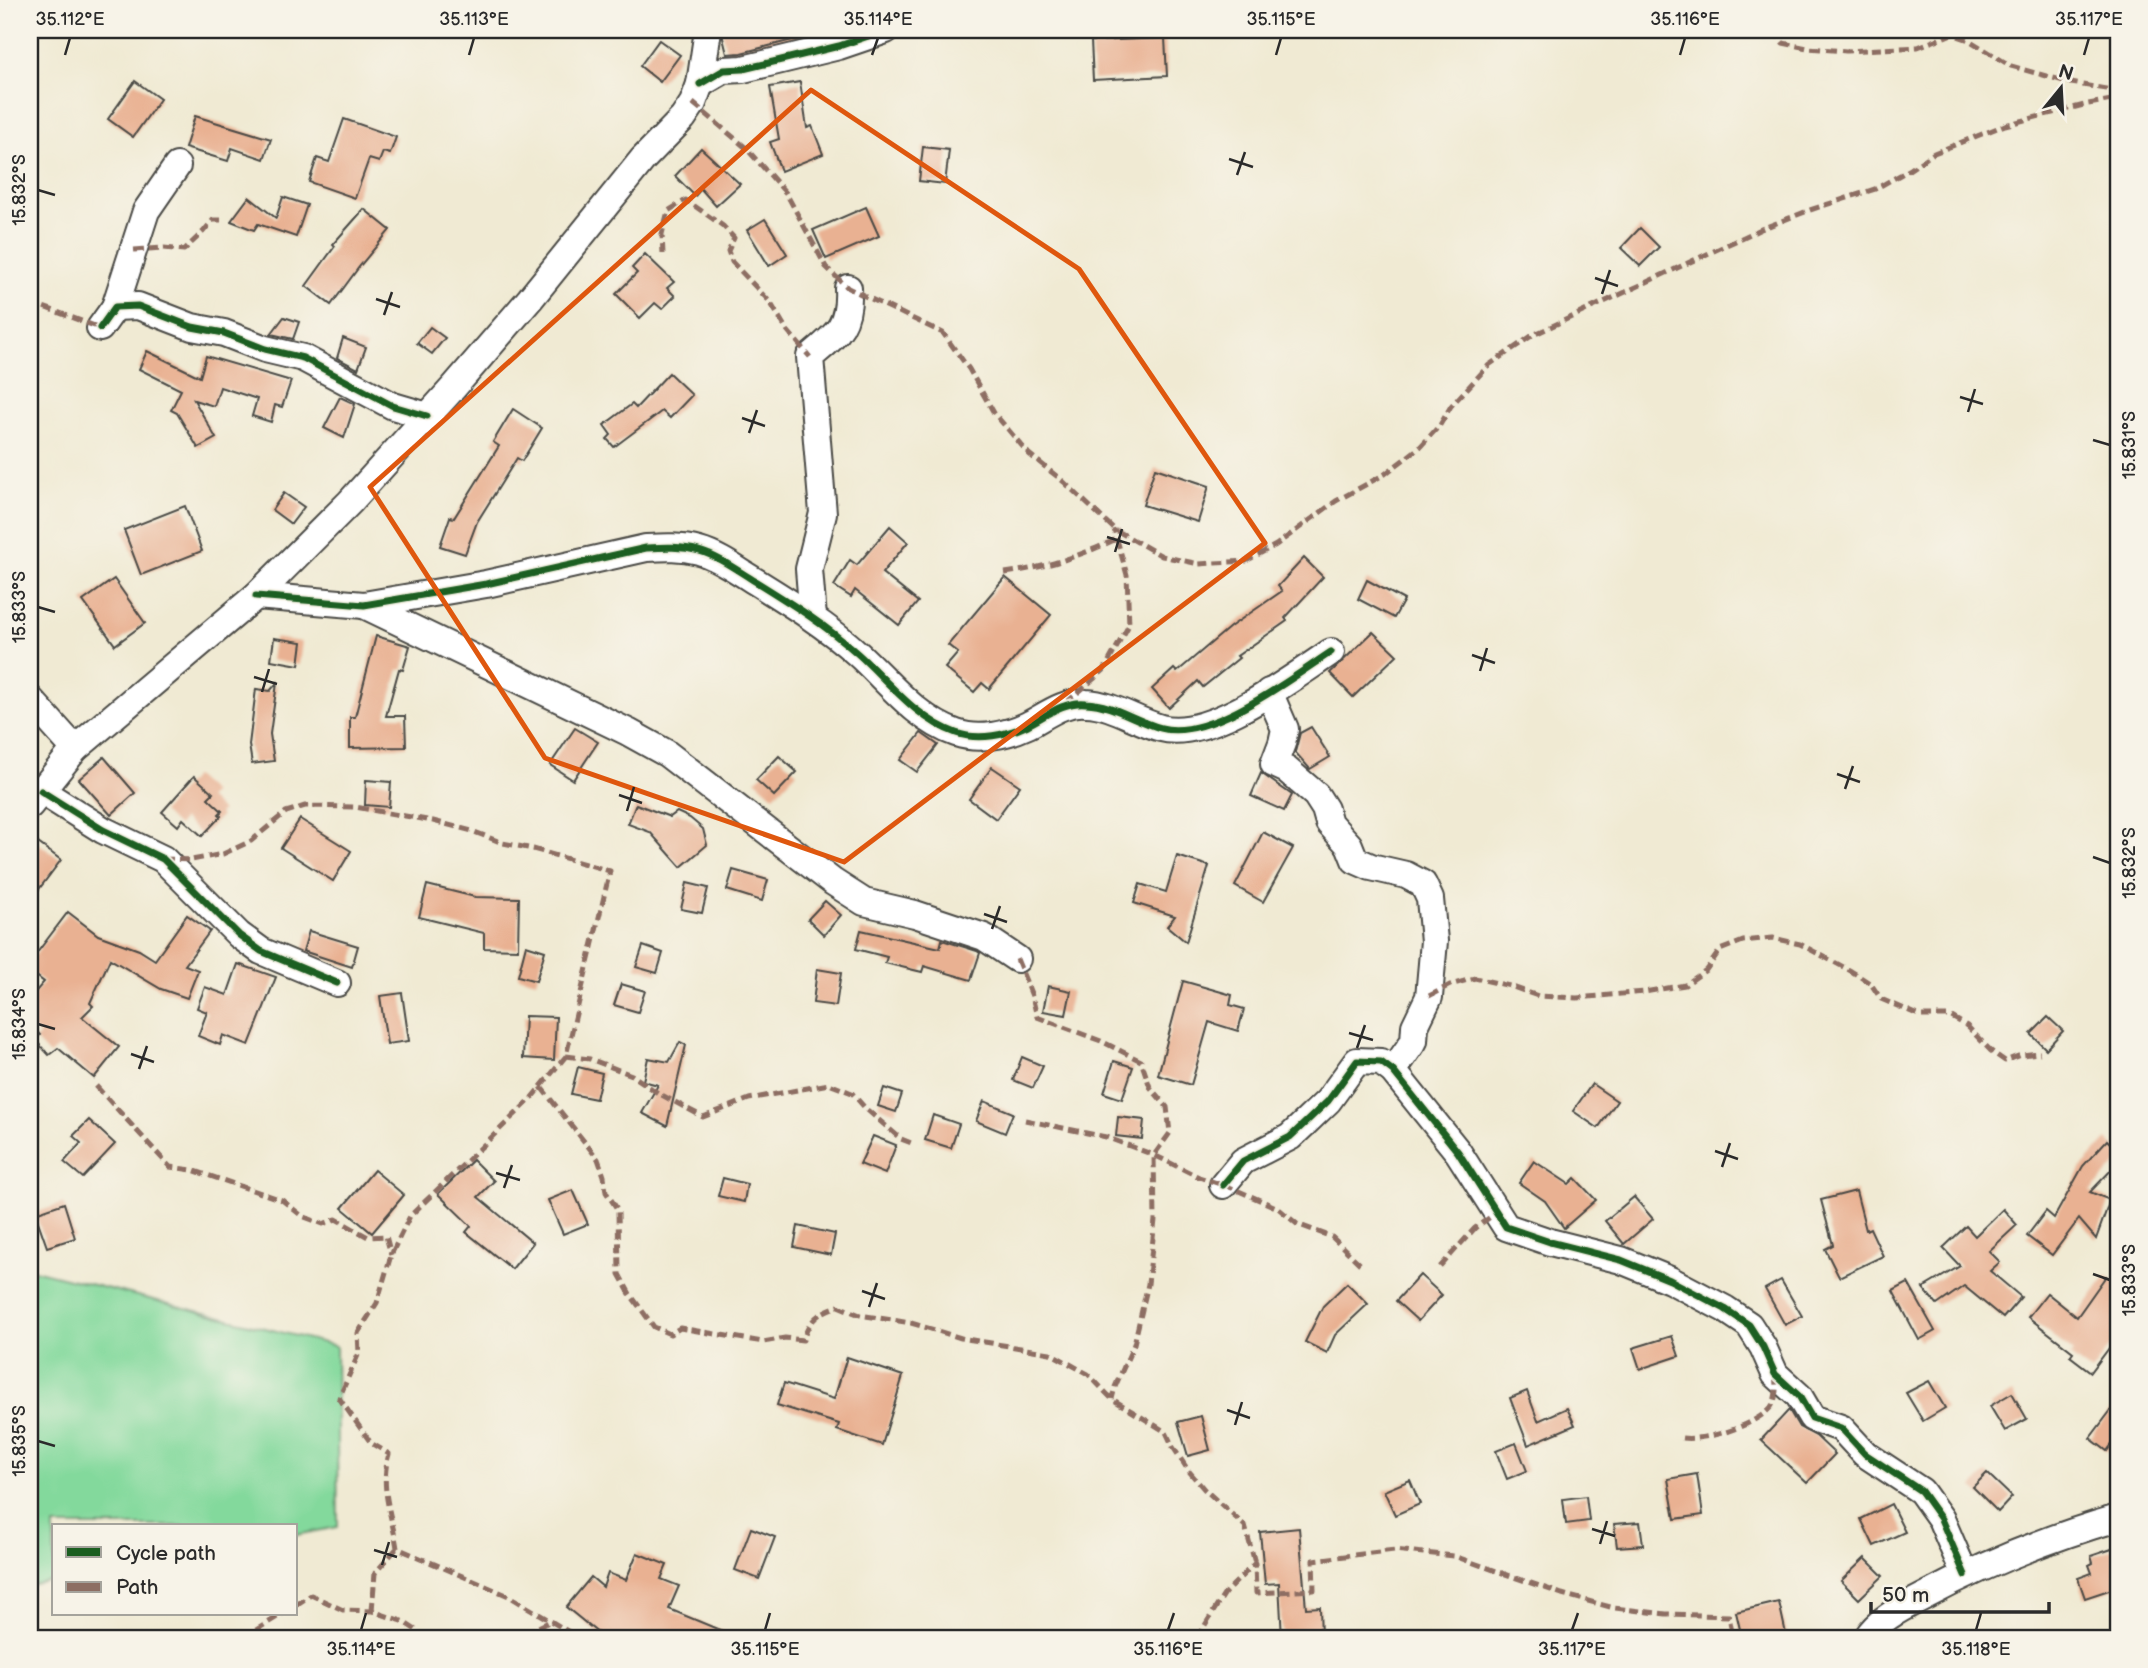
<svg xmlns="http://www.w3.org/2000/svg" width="2148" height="1668" font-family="'Balsamiq Sans',sans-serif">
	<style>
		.green { fill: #83d99c; stroke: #578264; stroke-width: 2 }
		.building { fill: #e9b192 }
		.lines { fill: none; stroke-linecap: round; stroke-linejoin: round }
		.minor-casing { stroke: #494844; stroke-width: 30 }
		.minor { stroke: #fff; stroke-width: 26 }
		.quiet { stroke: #8d6e63; stroke-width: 5; stroke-dasharray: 10 5; stroke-linecap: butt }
		.cycleway-casing { stroke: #f7f3e8; stroke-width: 11 }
		.cycleway { stroke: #1b5e20; stroke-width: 7 }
		.marked { fill: none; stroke: #df570e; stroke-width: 5; stroke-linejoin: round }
		.ticks { fill: none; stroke: #2b2b2b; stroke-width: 2.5 }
		.neatline { fill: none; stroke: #2b2b2b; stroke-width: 2.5 }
		.ticks-label { font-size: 18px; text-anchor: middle; fill: #2b2b2b }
	</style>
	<rect width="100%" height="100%" fill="#f7f3e8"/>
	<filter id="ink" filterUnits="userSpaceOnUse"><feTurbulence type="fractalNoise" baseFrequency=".0143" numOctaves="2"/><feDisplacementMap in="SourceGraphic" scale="14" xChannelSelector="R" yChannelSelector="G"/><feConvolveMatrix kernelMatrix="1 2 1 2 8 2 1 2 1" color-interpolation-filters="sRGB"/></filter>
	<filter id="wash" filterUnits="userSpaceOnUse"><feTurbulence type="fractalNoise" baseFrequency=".00686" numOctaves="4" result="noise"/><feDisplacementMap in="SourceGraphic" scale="28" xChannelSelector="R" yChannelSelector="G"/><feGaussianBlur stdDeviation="1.57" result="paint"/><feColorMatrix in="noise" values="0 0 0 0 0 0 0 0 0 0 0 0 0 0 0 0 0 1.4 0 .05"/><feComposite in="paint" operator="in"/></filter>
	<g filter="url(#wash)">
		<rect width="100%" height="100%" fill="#f0ead3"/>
		<polygon class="green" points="30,1269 336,1346 338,1527 296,1535 296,1526 54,1526 54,1580 30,1585"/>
		<g id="blocks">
			<g class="building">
				<polygon points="723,30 807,30 808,36 741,53 727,54 723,38"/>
				<polygon points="1165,38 1167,76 1093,80 1091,41"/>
				<polygon points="659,40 680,55 660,82 640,66"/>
				<polygon points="135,81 160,99 133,137 108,119"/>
				<polygon points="800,82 807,128 812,126 823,154 781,171 770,142 779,139 770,87"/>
				<polygon points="195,116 271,139 264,159 232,148 228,161 185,148"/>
				<polygon points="344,119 396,137 390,154 383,152 379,162 369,159 355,198 309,182 317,158 329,162"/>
				<polygon points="923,147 949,150 945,184 919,181"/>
				<polygon points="701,148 740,184 716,206 701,189 695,196 675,176"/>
				<polygon points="249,197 276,218 283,197 307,205 296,237 258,224 254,230 231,221"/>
				<polygon points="866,207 879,236 826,259 813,230"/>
				<polygon points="364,209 390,230 359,267 331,305 306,286 335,246 333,244"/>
				<polygon points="765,219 787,254 769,266 747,230"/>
				<polygon points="1640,228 1659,247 1640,266 1621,248"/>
				<polygon points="645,254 674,282 667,288 675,296 662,309 655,303 640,318 616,294 637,273 632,268"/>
				<polygon points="284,317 299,322 293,339 271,334"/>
				<polygon points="430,327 445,338 432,354 417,343"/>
				<polygon points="343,338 366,347 358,369 337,358"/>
				<polygon points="147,351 200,377 206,356 291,381 282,407 275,405 271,422 252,416 257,399 220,387 214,406 194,400 216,438 198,448 177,413 171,410 181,390 139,369"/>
				<polygon points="669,373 692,395 670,418 662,411 614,447 607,439 611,435 604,425 632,404 636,408"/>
				<polygon points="340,397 355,404 344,438 324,428"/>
				<polygon points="513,409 542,428 522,461 517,458 477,522 465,554 440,546 450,517 454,518 499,446 493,442"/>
				<polygon points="1155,468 1209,486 1198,522 1143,505"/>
				<polygon points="284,493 304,507 291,524 272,510"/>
				<polygon points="185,506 202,551 141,575 124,530"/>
				<polygon points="890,526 908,542 882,573 918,602 899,625 855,590 851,597 834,586 850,560 857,565"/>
				<polygon points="1304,558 1323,577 1285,618 1287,621 1237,656 1239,658 1203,687 1198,681 1169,708 1152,689 1174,669 1177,672 1230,627 1282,591 1278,586"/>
				<polygon points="1005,577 1051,615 989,689 982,683 974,692 945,668 958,653 948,645"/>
				<polygon points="114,579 145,623 115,645 83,601"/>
				<polygon points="1367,580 1404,600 1394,618 1358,599"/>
				<polygon points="1373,632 1397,655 1353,697 1330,673"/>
				<polygon points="376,636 410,646 403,670 399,669 386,716 405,716 406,747 350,748 350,717 355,717"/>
				<polygon points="274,638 302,642 299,665 271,660"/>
				<polygon points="277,683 270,734 274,761 252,764 249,745 256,689 270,691"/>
				<polygon points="1311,727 1330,757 1310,769 1295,752 1300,733"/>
				<polygon points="575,728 598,742 573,780 550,765"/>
				<polygon points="921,733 938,745 917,772 900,760"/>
				<polygon points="779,756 797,772 774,796 756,780"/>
				<polygon points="104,757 135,793 111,815 79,779"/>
				<polygon points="992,767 1020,786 996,819 969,799"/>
				<polygon points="1261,773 1292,795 1284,811 1251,796"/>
				<polygon points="194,776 213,793 208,798 222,811 219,814 221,816 202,836 183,819 178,826 162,812"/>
				<polygon points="366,780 391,782 389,807 365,805"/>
				<polygon points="636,804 670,817 677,812 690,818 703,829 707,845 681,867 650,832 628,824"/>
				<polygon points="300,819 351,851 333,881 281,848"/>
				<polygon points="1263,832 1293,848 1263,902 1235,886"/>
				<polygon points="30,837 61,860 30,901"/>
				<polygon points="1177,856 1209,866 1186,942 1167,926 1175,916 1134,903 1140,884 1166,892"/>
				<polygon points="733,870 768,880 762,901 727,890"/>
				<polygon points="687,883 708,888 702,913 681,909"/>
				<polygon points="427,885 475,897 519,898 518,949 484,948 484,933 419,917"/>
				<polygon points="825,901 841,915 824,935 808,919"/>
				<polygon points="68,912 98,935 139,950 155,960 187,915 210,931 185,965 198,970 187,998 161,989 110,959 90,1003 93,1006 82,1017 119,1047 94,1078 58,1048 49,1055 35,1040 40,1035 30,1025 30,998 44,982 30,971 30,962"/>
				<polygon points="861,930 940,948 942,940 977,951 980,953 971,980 924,966 922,972 885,963 887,957 856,949"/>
				<polygon points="309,931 358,946 352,967 303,951"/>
				<polygon points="526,945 545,951 536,981 518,976"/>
				<polygon points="643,946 663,953 657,973 636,967"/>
				<polygon points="238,964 276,977 249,1045 223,1035 220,1045 198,1036 207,1012 197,1008 205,987 227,995"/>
				<polygon points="817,969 841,973 836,1006 813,1003"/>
				<polygon points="1183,981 1232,995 1230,1005 1244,1009 1238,1031 1209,1022 1191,1085 1158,1075"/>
				<polygon points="621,984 645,991 638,1012 614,1005"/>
				<polygon points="1048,986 1071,991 1066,1015 1043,1011"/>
				<polygon points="402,993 409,1041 387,1044 380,996"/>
				<polygon points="525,1016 556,1017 554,1060 523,1058"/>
				<polygon points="2048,1017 2063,1031 2046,1049 2031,1034"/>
				<polygon points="680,1042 686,1045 667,1126 642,1113 658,1085 643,1081 648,1058 669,1062"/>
				<polygon points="1022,1057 1043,1066 1033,1088 1013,1080"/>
				<polygon points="1114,1061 1133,1067 1122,1099 1104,1093"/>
				<polygon points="578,1067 602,1073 596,1099 571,1094"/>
				<polygon points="1592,1084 1617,1101 1598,1128 1573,1111"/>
				<polygon points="884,1088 902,1094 896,1112 878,1106"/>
				<polygon points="984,1101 1013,1113 1005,1133 976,1121"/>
				<polygon points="933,1115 959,1124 951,1148 925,1140"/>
				<polygon points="1118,1117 1144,1120 1142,1139 1116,1136"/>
				<polygon points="89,1120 115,1144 83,1178 64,1162 81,1143 73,1136"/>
				<polygon points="873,1136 896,1145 885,1174 860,1164"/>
				<polygon points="2107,1140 2118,1151 2118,1163 2090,1192 2110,1200 2096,1239 2079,1219 2052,1255 2027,1236 2046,1211 2054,1218 2083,1166"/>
				<polygon points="473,1160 494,1181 478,1197 533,1243 512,1269 466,1232 471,1226 438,1194"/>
				<polygon points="1534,1161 1569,1184 1575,1178 1596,1200 1564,1228 1545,1201 1519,1183"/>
				<polygon points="374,1170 404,1195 372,1233 342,1208"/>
				<polygon points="723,1178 747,1184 744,1202 718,1196"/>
				<polygon points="573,1190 588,1224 563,1234 548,1200"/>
				<polygon points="1856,1191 1866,1230 1870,1228 1883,1256 1839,1277 1825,1249 1833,1245 1821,1200"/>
				<polygon points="1634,1197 1653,1219 1624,1244 1605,1221"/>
				<polygon points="64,1203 75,1238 47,1247 35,1213"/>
				<polygon points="2003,1209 2017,1225 1989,1251 2000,1262 1990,1271 2021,1297 2003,1318 1964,1286 1937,1305 1923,1288 1960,1266 1943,1248 1966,1226 1975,1236"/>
				<polygon points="798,1226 835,1234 831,1255 794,1247"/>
				<polygon points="1420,1275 1442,1295 1418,1321 1396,1301"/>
				<polygon points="2106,1276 2118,1284 2118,1336 2091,1372 2070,1356 2073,1352 2028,1317 2047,1293 2077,1317"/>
				<polygon points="1781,1280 1802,1316 1785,1325 1765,1289"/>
				<polygon points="1347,1283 1368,1304 1335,1335 1327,1353 1305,1342 1323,1306"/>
				<polygon points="1908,1283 1935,1331 1919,1340 1893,1291"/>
				<polygon points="1672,1336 1679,1356 1640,1369 1633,1348"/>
				<polygon points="847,1357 903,1376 882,1445 837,1430 839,1424 777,1405 784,1383 834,1399"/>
				<polygon points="1929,1381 1945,1408 1923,1421 1906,1393"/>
				<polygon points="1527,1391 1538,1421 1567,1408 1575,1425 1528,1445 1510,1398"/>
				<polygon points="2012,1393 2027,1419 2005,1431 1990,1406"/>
				<polygon points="2118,1401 2118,1436 2107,1451 2090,1438"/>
				<polygon points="1789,1410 1799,1427 1816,1436 1835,1454 1807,1483 1761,1440"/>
				<polygon points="1201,1416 1210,1450 1188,1456 1178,1422"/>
				<polygon points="1516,1443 1527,1471 1507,1479 1496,1451"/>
				<polygon points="1987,1473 2012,1497 1998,1512 1973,1487"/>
				<polygon points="1697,1474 1703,1515 1675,1519 1668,1479"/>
				<polygon points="1410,1480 1420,1504 1395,1515 1384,1491"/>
				<polygon points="1586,1496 1589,1521 1566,1524 1563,1499"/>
				<polygon points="1891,1504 1905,1532 1874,1546 1861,1519"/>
				<polygon points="1640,1522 1643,1545 1617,1547 1614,1524"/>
				<polygon points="751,1528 775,1537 759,1579 735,1570"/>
				<polygon points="1299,1528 1306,1608 1320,1607 1321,1638 1282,1638 1279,1583 1265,1584 1260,1532"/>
				<polygon points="2118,1547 2118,1587 2085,1598 2078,1578 2092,1573 2089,1565 2093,1563 2091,1556"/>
				<polygon points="637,1553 667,1565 661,1579 679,1586 669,1609 739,1638 604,1638 566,1607 591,1577 603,1587 608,1573 626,1580"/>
				<polygon points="1865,1558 1883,1576 1859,1599 1841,1581"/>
				<polygon points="1779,1602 1786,1634 1768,1638 1742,1638 1736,1612"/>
			</g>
		</g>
	</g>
	<g filter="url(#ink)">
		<use href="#blocks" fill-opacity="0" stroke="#494844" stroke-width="2"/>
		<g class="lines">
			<g class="minor-casing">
				<g id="minor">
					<polyline points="700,84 724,70 743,69 773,62 839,46 886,30"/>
					<polyline points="115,307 146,211 177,166"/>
					<polyline points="100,328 115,307 138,306 192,327 224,333 265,349 303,358 393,406 427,416"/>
					<path d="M256,596L364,605L486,584L646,548C664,547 681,546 699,551C717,556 734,568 750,578C787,601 825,624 858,654C888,681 916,719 956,733C979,741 1007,735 1028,725C1047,715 1064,701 1086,703C1113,704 1135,721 1161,728C1210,741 1290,679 1331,652"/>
					<polyline points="364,605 628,732 666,753 833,882 864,902 915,914 984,937 1017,959"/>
					<path d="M813,618L809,569L823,513L810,357C837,334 850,326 848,288"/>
					<polyline points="1269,692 1285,729 1282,743 1274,764 1287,770 1316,795 1325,809 1329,823 1349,845 1355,860 1371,867 1406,875 1423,884 1430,899 1434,941 1429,997 1415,1026 1414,1041 1393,1071"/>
					<polyline points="30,699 75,749"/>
					<polyline points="41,791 103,830 163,859 239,935 261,951 337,983"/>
					<polyline points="30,805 75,749 256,596 350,502 454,387 530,299 643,159 683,118 693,103 700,84 708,30"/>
					<polyline points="1223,1185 1243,1161 1290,1137 1307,1121 1328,1101 1357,1061 1381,1062 1393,1071 1458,1152 1506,1227 1550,1242 1621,1260 1670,1280 1725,1309 1749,1325 1763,1347 1775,1374 1799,1396 1812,1418 1841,1428 1865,1454 1921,1491 1941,1519 1965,1575"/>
					<path d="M1867,1638C1878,1619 1904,1607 1923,1597C1985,1564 2051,1537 2118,1518"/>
				</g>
			</g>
			<use href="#minor" class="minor"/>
			<g class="quiet">
				<polyline points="1773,30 1783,43 1807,48 1846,51 1918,47 1952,34 1969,40 2011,66 2071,83 2118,91"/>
				<polyline points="693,103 745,147 786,193 826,267 848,288 943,333 969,369 994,413 1029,454 1064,482 1114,529 1162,556 1199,564 1246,561 1276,545 1336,501 1385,474 1420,447 1440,425 1451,406 1489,365 1533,335 1761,229 1810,210 1875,189 1909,170 1934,153 2005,125 2088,104 2118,99"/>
				<polyline points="134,250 164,248 184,250 203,232 213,220 224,220"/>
				<polyline points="663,254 662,234 668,211 686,200 723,226 734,238 728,251 732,262 770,302 787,330 810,357"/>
				<polyline points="30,302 100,328"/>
				<path d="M1005,573C1044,568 1081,556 1116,539"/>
				<polyline points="1066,703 1104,670 1129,625 1127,575 1114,529"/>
				<path d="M163,859L192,860L223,854L251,841L286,812L305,806L355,807L433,821L472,831L503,843L533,849L610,871L566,1056L529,1101L410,1216L391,1255L377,1303L358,1333L359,1353L339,1398L371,1443L389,1454C379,1488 392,1515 397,1548L509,1596L579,1638"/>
				<polyline points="1017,959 1032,996 1037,1017 1101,1041 1141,1061 1150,1087 1167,1107 1170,1133 1154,1155 1155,1220 1148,1284 1134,1344 1115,1387 1112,1399"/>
				<polyline points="1429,996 1450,985 1475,978 1510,986 1538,996 1577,998 1644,992 1685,985 1706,970 1720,950 1743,941 1773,938 1800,944 1851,971 1871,984 1881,999 1921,1016 1950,1016 1967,1026 1991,1051 2005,1061 2021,1055 2040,1053"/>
				<polyline points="566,1056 590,1059 632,1075 658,1093 703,1117 749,1099 829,1084 852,1093 866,1109 901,1139 914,1144"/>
				<polyline points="96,1086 170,1167 192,1170 282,1200 302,1216 323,1224 336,1219 368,1237 386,1236 391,1255"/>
				<path d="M541,1087L598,1159L604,1176L606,1192L618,1210L619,1274L630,1294L654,1327L670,1334L680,1328L763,1342L785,1338L803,1340C810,1319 818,1313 838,1306L860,1315L911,1323L961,1338L1050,1353L1088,1374L1112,1399L1166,1432L1173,1447L1188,1470L1204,1489L1245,1526L1255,1563"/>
				<polyline points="1025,1120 1106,1137 1154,1155 1199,1177 1232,1188 1278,1208 1297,1224 1332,1237 1360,1264"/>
				<polyline points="1440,1267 1475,1228 1496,1213"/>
				<path d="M1682,1438C1706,1441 1755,1426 1771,1407C1778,1397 1776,1385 1775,1374"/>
				<polyline points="296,1605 311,1595 343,1610 372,1611 402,1621 428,1638"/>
				<polyline points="372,1611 375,1573 397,1548"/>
				<polyline points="243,1638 282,1614"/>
				<polyline points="530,1638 534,1629 551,1621"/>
				<polyline points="1197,1638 1225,1593 1255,1563 1256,1593 1314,1590 1313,1560 1395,1550 1454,1556 1562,1594 1614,1608 1666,1614 1729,1616 1733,1638"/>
			</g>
			<g class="cycleway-casing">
				<g id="cycleway">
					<polyline points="700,84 724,70 743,69 773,62 839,46 886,30"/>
					<polyline points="100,328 115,307 138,306 192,327 224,333 265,349 303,358 393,406 427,416"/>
					<path d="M256,596L364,605L486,584L646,548C664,547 681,546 699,551C717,556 734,568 750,578C787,601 825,624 858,654C888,681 916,719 956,733C979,741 1007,735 1028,725C1047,715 1064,701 1086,703C1113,704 1135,721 1161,728C1210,741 1290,679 1331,652"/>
					<polyline points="41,791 103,830 163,859 239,935 261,951 337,983"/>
					<polyline points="1223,1185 1243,1161 1290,1137 1307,1121 1328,1101 1357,1061 1381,1062 1393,1071 1458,1152 1506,1227 1550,1242 1621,1260 1670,1280 1725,1309 1749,1325 1763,1347 1775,1374 1799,1396 1812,1418 1841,1428 1865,1454 1921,1491 1941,1519 1965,1575"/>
				</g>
			</g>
			<use href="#cycleway" class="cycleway"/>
		</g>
	</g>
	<path class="marked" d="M811,90L1079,269L1265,543L844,862L545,758L370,487Z"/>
	<path class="ticks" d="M65,55L70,38M469,55L474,38M872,55L878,38M1276,55L1281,38M1680,55L1685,38M2084,55L2089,38M1229,159L1253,167M1237,175L1245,152M38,190L55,195M1595,278L1618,286M1602,294L1610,270M376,299L400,307M384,315L392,292M1960,397L1983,404M1968,412L1975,389M742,418L765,426M749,433L757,410M2093,440L2110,445M1107,537L1130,544M1115,552L1122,529M38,607L55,612M1472,655L1495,663M1480,671L1487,648M254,677L277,684M262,692L269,669M1837,774L1860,782M1845,789L1853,766M619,795L642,803M627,811L634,787M2093,857L2110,863M984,914L1007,922M992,929L1000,906M38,1024L55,1029M1349,1033L1373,1040M1357,1048L1365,1025M131,1054L154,1062M139,1069L147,1046M1715,1151L1738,1159M1722,1167L1730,1143M496,1173L520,1180M504,1188L512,1165M2093,1274L2110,1280M862,1291L885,1299M869,1307L877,1283M1227,1410L1250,1418M1235,1425L1242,1402M38,1441L55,1446M1592,1529L1615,1536M1600,1544L1607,1521M374,1550L397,1557M382,1565L389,1542M361,1630L366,1613M765,1630L770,1613M1168,1630L1174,1613M1572,1630L1578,1613M1976,1630L1981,1613"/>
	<rect width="2148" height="1668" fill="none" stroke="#f7f3e8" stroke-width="77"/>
	<rect x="52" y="1524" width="245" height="91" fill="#f7f3e8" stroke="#a5a39c" stroke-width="2"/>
	<rect x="66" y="1547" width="35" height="10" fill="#1b5e20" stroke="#a5a39c" stroke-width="2"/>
	<text x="116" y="1560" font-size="21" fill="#2b2b2b">Cycle path</text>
	<rect x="66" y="1582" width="35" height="10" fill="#8d6e63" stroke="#a5a39c" stroke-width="2"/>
	<text x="116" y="1594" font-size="21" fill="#2b2b2b">Path</text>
	<g transform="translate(2061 88) rotate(18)" stroke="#f7f3e8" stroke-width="5" paint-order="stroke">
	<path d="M0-5L12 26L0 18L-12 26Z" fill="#2b2b2b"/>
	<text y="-10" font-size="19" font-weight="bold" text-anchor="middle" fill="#2b2b2b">N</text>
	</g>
	<path d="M1871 1602v10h178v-10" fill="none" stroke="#2b2b2b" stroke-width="3.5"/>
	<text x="1882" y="1602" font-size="21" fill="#2b2b2b" stroke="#f7f3e8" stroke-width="5" paint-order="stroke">50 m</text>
	<rect x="38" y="38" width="2072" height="1592" class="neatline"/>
	<g class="ticks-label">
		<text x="70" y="25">35.112°E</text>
		<text x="474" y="25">35.113°E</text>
		<text x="878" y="25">35.114°E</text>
		<text x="1281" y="25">35.115°E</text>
		<text x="1685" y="25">35.116°E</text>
		<text x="2089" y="25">35.117°E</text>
		<text transform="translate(19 190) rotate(-90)" y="6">15.832°S</text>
		<text transform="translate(2129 445) rotate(-90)" y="6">15.831°S</text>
		<text transform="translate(19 607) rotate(-90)" y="6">15.833°S</text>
		<text transform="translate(2129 863) rotate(-90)" y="6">15.832°S</text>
		<text transform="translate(19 1024) rotate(-90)" y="6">15.834°S</text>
		<text transform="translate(2129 1280) rotate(-90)" y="6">15.833°S</text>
		<text transform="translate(19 1441) rotate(-90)" y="6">15.835°S</text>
		<text x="361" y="1655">35.114°E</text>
		<text x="765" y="1655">35.115°E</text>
		<text x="1168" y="1655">35.116°E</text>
		<text x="1572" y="1655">35.117°E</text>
		<text x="1976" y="1655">35.118°E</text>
	</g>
</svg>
